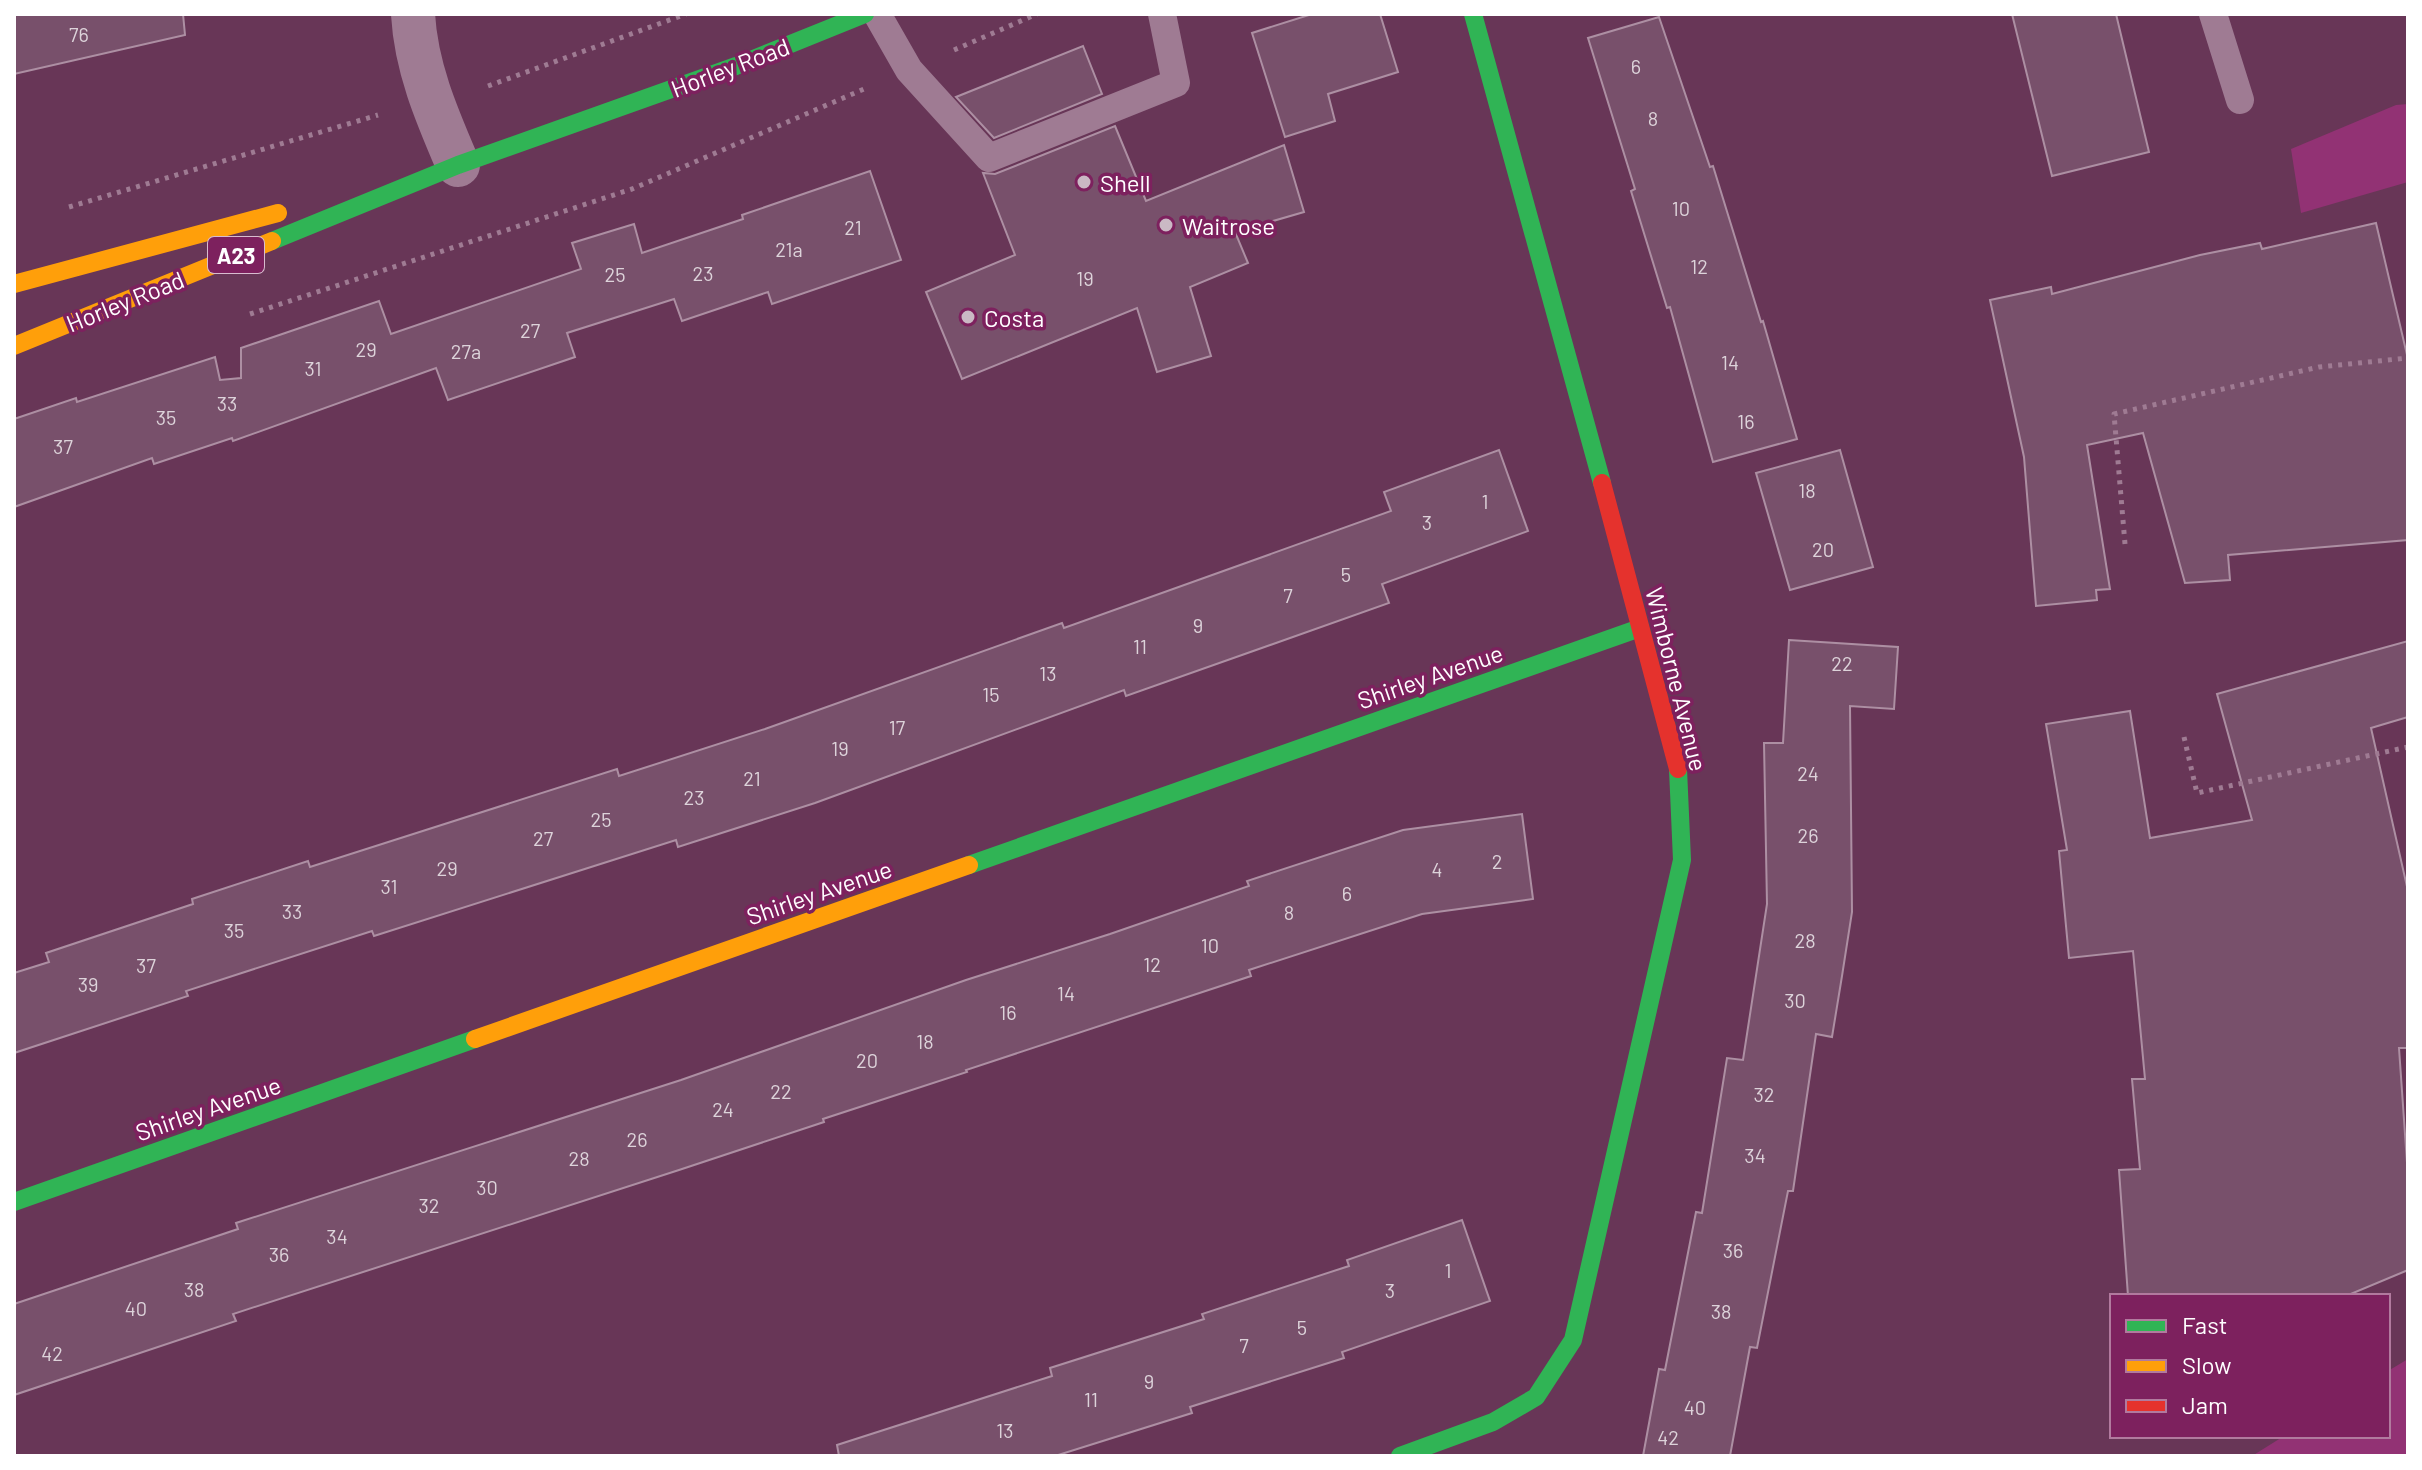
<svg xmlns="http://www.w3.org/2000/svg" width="2422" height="1470" font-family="Barlow,sans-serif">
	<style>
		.green { fill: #923274 }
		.building { fill: #78506b; stroke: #ad8fa3; stroke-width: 2 }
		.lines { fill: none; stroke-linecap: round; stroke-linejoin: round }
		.path { stroke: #9f7b93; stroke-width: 5; stroke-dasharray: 4 6; stroke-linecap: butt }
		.lane { stroke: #9f7b93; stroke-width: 28 }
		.street { stroke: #9f7b93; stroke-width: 44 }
		.fast { stroke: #30b455; stroke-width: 18 }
		.slow { stroke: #ff9f0a; stroke-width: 18 }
		.jam { stroke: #e5322d; stroke-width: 18 }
		.poi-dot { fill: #cab9c4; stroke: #7d215e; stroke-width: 3 }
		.labels { text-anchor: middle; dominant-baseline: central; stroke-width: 7; stroke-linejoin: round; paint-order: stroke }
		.number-label { font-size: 20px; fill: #ddd3da }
		.shield { fill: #7d215e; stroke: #d8bccf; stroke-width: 2 }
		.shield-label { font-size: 22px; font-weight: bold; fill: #fff }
		.street-label { font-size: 24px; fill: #fff; stroke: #7d215e }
		.poi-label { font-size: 24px; fill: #fff; stroke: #7d215e; text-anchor: start }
	</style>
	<rect width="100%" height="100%" fill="#683657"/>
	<g class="green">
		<polygon points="2408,104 2408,182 2301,213 2291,149 2396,105"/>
		<polygon points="2408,1359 2408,1456 2252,1456 2284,1436 2388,1436 2388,1371"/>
	</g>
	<g class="building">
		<polygon points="14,14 183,14 185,35 14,74"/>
		<polygon points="1312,14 1380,14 1398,72 1328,94 1335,121 1285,137 1252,33"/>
		<polygon points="2012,14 2116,14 2149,152 2052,176"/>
		<polygon points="1659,17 1710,167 1713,166 1761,322 1763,321 1797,439 1713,462 1670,307 1667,308 1631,191 1635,189 1588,38"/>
		<polygon points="1083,46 1102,94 994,138 956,97"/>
		<polygon points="1115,126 1146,201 1284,145 1304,212 1235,232 1248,263 1190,287 1211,356 1157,372 1137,308 962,379 926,292 1015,255 983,173 995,174"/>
		<polygon points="870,171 901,260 772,304 768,292 682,321 674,299 567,333 575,357 448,400 436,368 233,441 232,438 154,464 152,458 14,507 14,419 76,398 77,402 215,357 220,380 241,378 241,348 379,301 391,334 581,269 572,243 634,224 642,253 743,219 742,215"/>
		<polygon points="2376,223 2408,359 2408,540 2228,555 2230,580 2185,583 2143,433 2087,445 2110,589 2096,590 2097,600 2036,606 2024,457 1990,300 2051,287 2052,294 2200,255 2260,243 2262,249"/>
		<polygon points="1499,450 1528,531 1382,584 1389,603 1126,696 1124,690 815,803 678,847 676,840 374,936 372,931 186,991 188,996 14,1053 14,973 49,962 46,953 193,904 192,899 308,861 310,867 617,769 619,776 765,729 1062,623 1064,628 1391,511 1384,492"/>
		<polygon points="1840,450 1873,567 1790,590 1756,473"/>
		<polygon points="1789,640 1898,647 1894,709 1850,706 1852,912 1842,976 1832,1037 1816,1034 1793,1191 1788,1191 1757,1348 1750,1347 1730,1456 1643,1456 1659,1369 1665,1370 1696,1212 1702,1213 1727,1058 1743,1060 1767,904 1764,743 1783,743"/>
		<polygon points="2408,641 2408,717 2371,728 2408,891 2408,1048 2399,1048 2408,1177 2408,1270 2346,1296 2128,1296 2119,1170 2140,1169 2132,1079 2145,1079 2133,951 2069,958 2059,851 2067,850 2046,724 2130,711 2150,838 2252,820 2217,694"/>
		<polygon points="1522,814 1533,899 1422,914 1249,970 1251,976 966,1070 967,1072 823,1119 824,1122 679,1170 233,1314 236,1321 14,1395 14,1304 238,1229 236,1223 681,1080 966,980 1110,934 1249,886 1247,881 1403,830"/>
		<polygon points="1462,1220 1490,1301 1342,1352 1344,1358 1190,1407 1192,1413 1055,1456 839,1456 837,1445 1052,1376 1050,1368 1204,1319 1202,1314 1349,1266 1347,1260"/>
	</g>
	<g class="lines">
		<g class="path">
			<polyline points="954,50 1037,14"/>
			<polyline points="488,86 686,14"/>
			<polyline points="69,207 378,115"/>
			<polyline points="250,314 632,189 864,89"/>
			<polyline points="2125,544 2114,414 2319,367 2408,358"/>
			<polyline points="2184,737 2197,793 2408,747"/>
		</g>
		<g class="lane">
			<polyline points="877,14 909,70 989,158 1176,83 1162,14"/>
			<polyline points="2213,14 2240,100"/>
		</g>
		<path class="street" d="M413,14C416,68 437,116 458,165"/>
		<g class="fast">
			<polyline points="1473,14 1602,483"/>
			<polyline points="272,241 458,165 736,66 865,14"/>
			<polyline points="969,865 1640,628"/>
			<polyline points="14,1202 475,1039"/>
			<polyline points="1400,1456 1493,1422 1536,1397 1573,1340 1682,860 1678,769"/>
		</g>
		<g class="slow">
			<polyline points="14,284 278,213"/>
			<polyline points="14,346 272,241"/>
			<polyline points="475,1039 969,865"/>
		</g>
		<polyline class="jam" points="1602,483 1678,769"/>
	</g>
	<g class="poi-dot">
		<circle cx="1084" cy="182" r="8"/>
		<circle cx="1166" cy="225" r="8"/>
		<circle cx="968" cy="317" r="8"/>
	</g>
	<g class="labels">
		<g class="number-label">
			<text x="79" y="34">76</text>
			<text x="1636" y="66">6</text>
			<text x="1653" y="118">8</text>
			<text x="1681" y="208">10</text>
			<text x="853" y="227">21</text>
			<text x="789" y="249">21a</text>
			<text x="1699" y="266">12</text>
			<text x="703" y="273">23</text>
			<text x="615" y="274">25</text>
			<text x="1085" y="278">19</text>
			<text x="530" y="330">27</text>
			<text x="366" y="349">29</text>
			<text x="466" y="351">27a</text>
			<text x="1730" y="362">14</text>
			<text x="313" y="368">31</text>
			<text x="227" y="403">33</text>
			<text x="166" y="417">35</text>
			<text x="1746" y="421">16</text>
			<text x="63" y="446">37</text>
			<text x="1807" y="490">18</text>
			<text x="1485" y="501">1</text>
			<text x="1427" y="522">3</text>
			<text x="1823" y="549">20</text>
			<text x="1346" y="574">5</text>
			<text x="1288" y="595">7</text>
			<text x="1198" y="625">9</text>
			<text x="1140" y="646">11</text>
			<text x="1842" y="663">22</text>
			<text x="1048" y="673">13</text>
			<text x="991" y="694">15</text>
			<text x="897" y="727">17</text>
			<text x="840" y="748">19</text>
			<text x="1808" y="773">24</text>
			<text x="752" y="778">21</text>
			<text x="694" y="797">23</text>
			<text x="601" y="819">25</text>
			<text x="1808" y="835">26</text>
			<text x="543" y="838">27</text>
			<text x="1497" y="861">2</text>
			<text x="447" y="868">29</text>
			<text x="1437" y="869">4</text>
			<text x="389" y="886">31</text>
			<text x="1347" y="893">6</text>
			<text x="292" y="911">33</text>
			<text x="1289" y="912">8</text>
			<text x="234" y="930">35</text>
			<text x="1805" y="940">28</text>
			<text x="1210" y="945">10</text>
			<text x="1152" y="964">12</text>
			<text x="146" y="965">37</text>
			<text x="88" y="984">39</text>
			<text x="1066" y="993">14</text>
			<text x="1795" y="1000">30</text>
			<text x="1008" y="1012">16</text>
			<text x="925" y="1041">18</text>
			<text x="867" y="1060">20</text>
			<text x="781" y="1091">22</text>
			<text x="1764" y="1094">32</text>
			<text x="723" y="1109">24</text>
			<text x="637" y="1139">26</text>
			<text x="1755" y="1155">34</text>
			<text x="579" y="1158">28</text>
			<text x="487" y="1187">30</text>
			<text x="429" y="1205">32</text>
			<text x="337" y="1236">34</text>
			<text x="1733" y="1250">36</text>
			<text x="279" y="1254">36</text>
			<text x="1448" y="1270">1</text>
			<text x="194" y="1289">38</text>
			<text x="1390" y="1290">3</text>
			<text x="136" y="1308">40</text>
			<text x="1721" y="1311">38</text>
			<text x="1302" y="1327">5</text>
			<text x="1244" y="1345">7</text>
			<text x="52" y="1353">42</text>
			<text x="1149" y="1381">9</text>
			<text x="1091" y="1399">11</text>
			<text x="1695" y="1407">40</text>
			<text x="1005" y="1430">13</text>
			<text x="1668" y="1437">42</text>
		</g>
		<rect class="shield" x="208" y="237" width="56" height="36" rx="6"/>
		<g class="shield-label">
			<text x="236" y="255">A23</text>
		</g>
		<g class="street-label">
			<text transform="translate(730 67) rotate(-21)">Horley Road</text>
			<text transform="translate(125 301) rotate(-22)">Horley Road</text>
			<text transform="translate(1430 676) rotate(-19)">Shirley Avenue</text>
			<text transform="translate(1677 679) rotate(76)">Wimborne Avenue</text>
			<text transform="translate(819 892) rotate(-19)">Shirley Avenue</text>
			<text transform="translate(208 1108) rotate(-19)">Shirley Avenue</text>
		</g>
		<g class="poi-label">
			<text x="1100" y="182">Shell</text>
			<text x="1182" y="225">Waitrose</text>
			<text x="984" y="317">Costa</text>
		</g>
	</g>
	<rect width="2422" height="1470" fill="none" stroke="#ffffff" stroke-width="32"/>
	<rect x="2110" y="1294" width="280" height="144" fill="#7d215e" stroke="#b17a9e" stroke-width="2"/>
	<rect x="2126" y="1320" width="40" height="12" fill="#30b455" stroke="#b17a9e" stroke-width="2"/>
	<text x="2182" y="1334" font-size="24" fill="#ffffff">Fast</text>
	<rect x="2126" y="1360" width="40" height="12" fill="#ff9f0a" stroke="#b17a9e" stroke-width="2"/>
	<text x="2182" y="1374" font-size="24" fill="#ffffff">Slow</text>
	<rect x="2126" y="1400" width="40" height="12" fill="#e5322d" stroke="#b17a9e" stroke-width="2"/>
	<text x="2182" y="1414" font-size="24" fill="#ffffff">Jam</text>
</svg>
